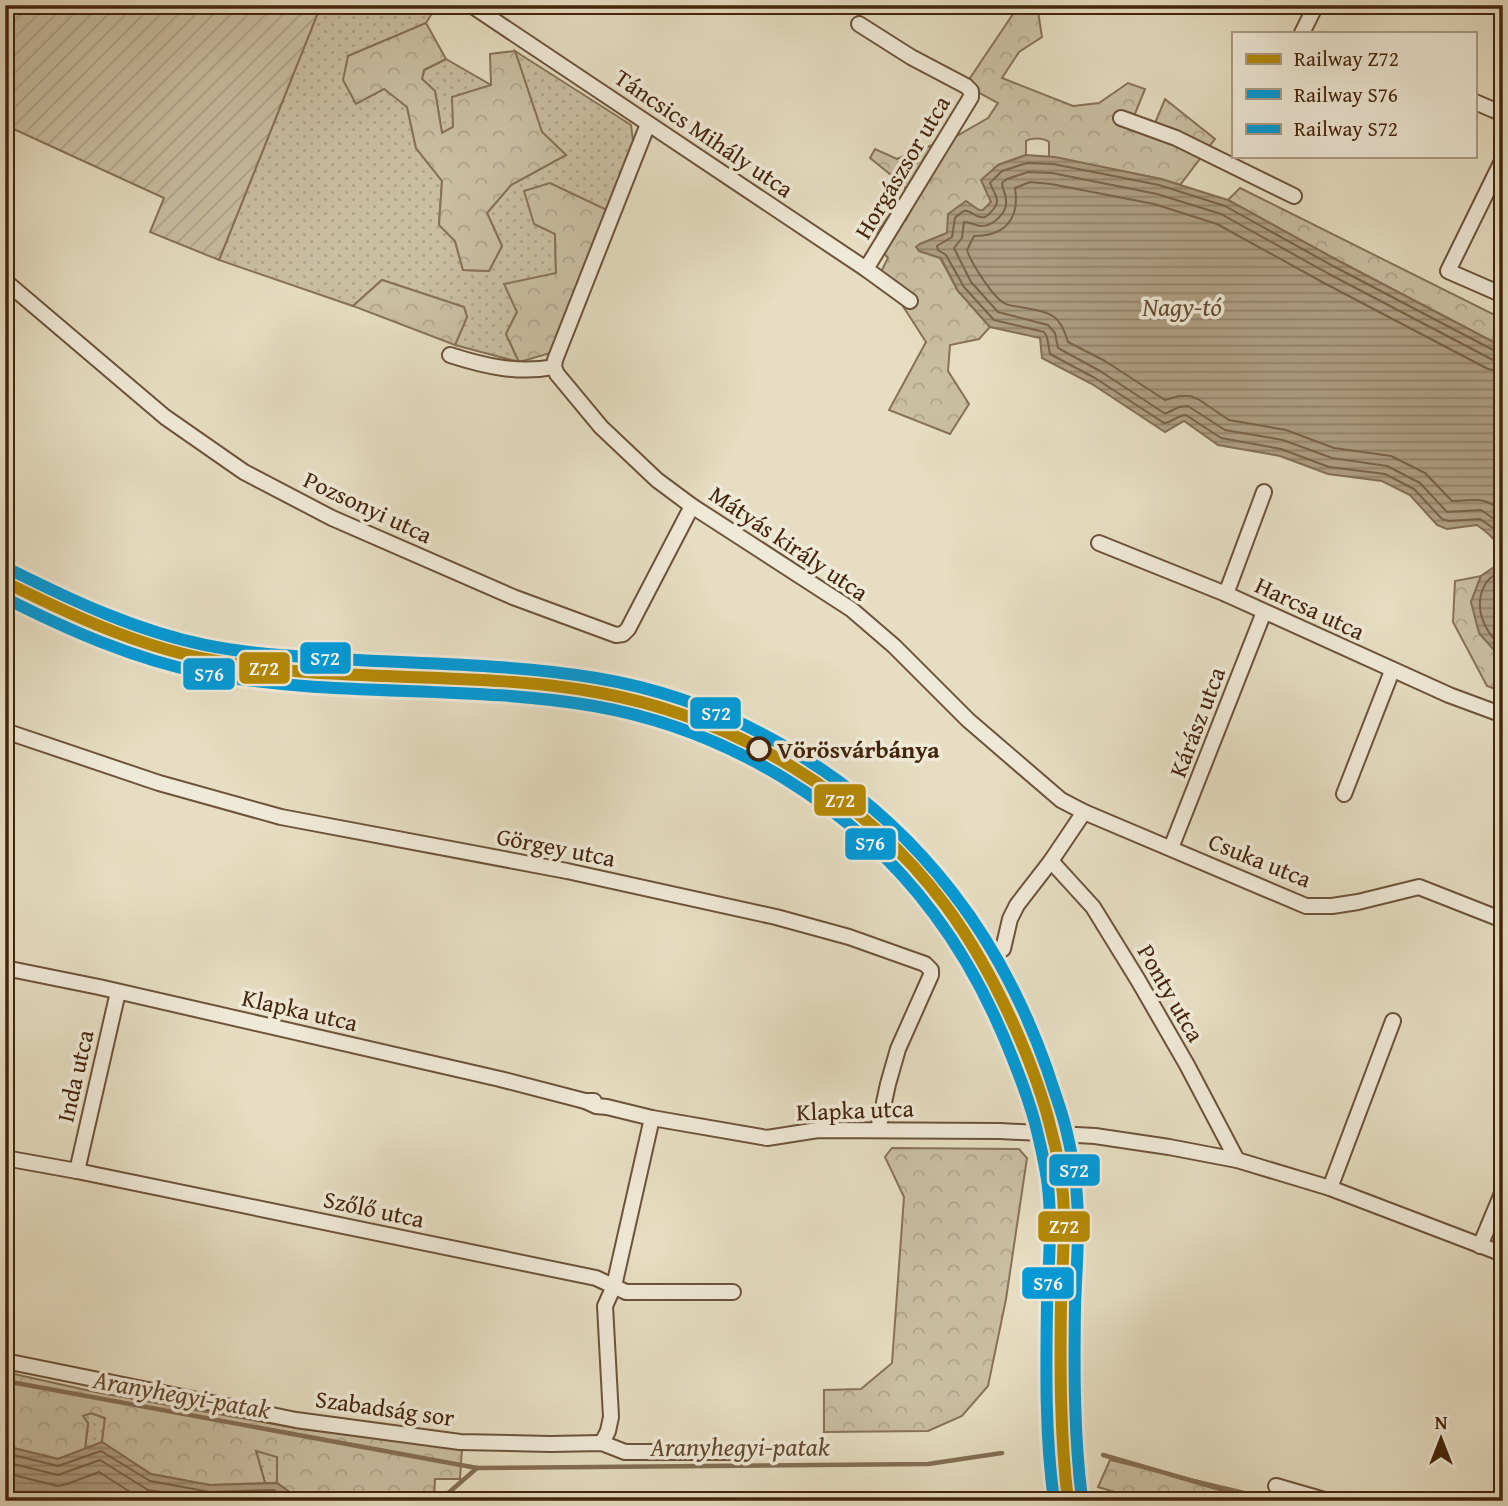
<svg xmlns="http://www.w3.org/2000/svg" width="1508" height="1506" font-family="'Gentium Book Plus',serif">
	<style>
		.grass { fill: url(#grass-dots); stroke: #877258; stroke-width: 2 }
		.forest { fill: url(#forest-crowns); stroke: #877258; stroke-width: 2 }
		.garden { fill: url(#garden-furrows); stroke: #877258; stroke-width: 2 }
		.water { fill: url(#water-rules); stroke: #846e54; stroke-width: 2 }
		.lines { fill: none; stroke-linecap: round; stroke-linejoin: round }
		.shore { stroke: #7a6248; stroke-width: 2 }
		.stream { stroke: #846e54; stroke-width: 4.5 }
		.street-casing { stroke: #6c533a; stroke-width: 18 }
		.street { stroke: #efe9d7; stroke-width: 14 }
		.rail-1-casing { stroke: #efe9d7; stroke-width: 18 }
		.rail-2-casing { stroke: #efe9d7; stroke-width: 18 }
		.rail-3-casing { stroke: #efe9d7; stroke-width: 18 }
		.rail-1 { stroke: #b48905; stroke-width: 12 }
		.rail-2 { stroke: #039ad8; stroke-width: 12 }
		.rail-3 { stroke: #039ad8; stroke-width: 12 }
		.stop-dot { fill: #efe9d7; stroke: #44250c; stroke-width: 3.5 }
		.labels { text-anchor: middle; dominant-baseline: central; stroke-width: 7; stroke-linejoin: round; paint-order: stroke }
		.street-label { font-size: 24px; fill: #44250c; stroke: #efe9d7 }
		.stop-label { font-size: 24px; font-weight: bold; fill: #44250c; stroke: #efe9d7; text-anchor: start }
		.water-label { font-size: 26px; font-style: italic; fill: #644930; stroke: #efe9d7 }
		.line-badge { stroke: #efe9d7; stroke-width: 2.5 }
		.badge-label { font-size: 19px; text-anchor: middle; font-weight: bold; fill: #fff }
	</style>
	<defs>
		<pattern id="grass-dots" width="8" height="8" patternUnits="userSpaceOnUse" patternTransform="scale(1.75)"><rect width="8" height="8" fill="#cabea3"/><path d="M2 2h.1M6 6h.1" fill="none" stroke="#afa38b" stroke-width="1.8" stroke-linecap="round"/></pattern>
		<pattern id="forest-crowns" width="20" height="18" patternUnits="userSpaceOnUse" patternTransform="scale(1.75)"><rect width="20" height="18" fill="#cabea3"/><path d="M2 6a3 3 0 1 1 6 0M12 15a3 3 0 1 1 6 0" fill="none" stroke="#afa38b"/></pattern>
		<pattern id="garden-furrows" width="10" height="10" patternUnits="userSpaceOnUse" patternTransform="scale(1.75)"><rect width="10" height="10" fill="#cabea3"/><path d="M-1 1l2-2M0 10L10 0M9 11l2-2" fill="none" stroke="#afa38b"/></pattern>
		<pattern id="water-rules" width="6" height="5" patternUnits="userSpaceOnUse" patternTransform="scale(1.75)"><rect width="6" height="5" fill="#af9e84"/><path d="M0 2.5h6" fill="none" stroke="#90816a"/></pattern>
	</defs>
	<rect width="100%" height="100%" fill="#e6ddc2"/>
	<filter id="stains"><feTurbulence type="fractalNoise" baseFrequency=".00286" numOctaves="4"/><feColorMatrix values="0 0 0 0 .2 0 0 0 0 .09 0 0 0 0 .02 0 0 0 .5 -.17"/></filter>
	<radialGradient id="worn" r=".72"><stop offset=".6" stop-color="#630" stop-opacity="0"/><stop offset="1" stop-color="#630" stop-opacity=".3"/></radialGradient>
	<g class="grass">
		<polygon points="321,5 437,5 426,23 348,56 407,107 416,148 442,181 439,224 455,241 463,270 489,271 502,246 487,213 511,185 566,155 542,132 515,51 631,125 634,148 609,211 555,234 556,273 517,312 506,334 519,362 455,345 467,317 464,307 382,280 353,306 219,260"/>
		<polygon points="446,59 491,85 453,127 442,133 435,91 422,79 424,70"/>
		<polygon points="91,1413 105,1418 102,1442 85,1449 88,1423 82,1416"/>
		<polygon points="256,1450 277,1456 277,1483 265,1483"/>
	</g>
	<g class="forest">
		<path d="M1019,5H1037L1042,37L1019,52L1002,78L1073,106L1099,103L1128,83L1145,89L1130,126L1150,135L1165,99L1215,139L1180,185L1161,179L1049,157V142C1044,138 1032,137 1026,141V155L998,165L991,202L983,210H979L947,233L920,244L919,251L940,258L958,291L990,327L979,339L950,345L948,371L969,404L950,434L889,410L926,342L881,272L888,258L883,252L877,232L891,213L906,220L915,199L901,183L870,158L875,149L897,159L960,134L988,118L998,103L976,91L970,78Z"/>
		<polygon points="426,23 446,59 424,70 422,79 435,91 442,133 453,127 452,97 491,85 490,54 515,51 542,132 566,155 511,185 487,213 502,246 489,271 463,270 455,241 439,225 442,181 416,148 407,107 384,89 356,104 343,80 348,56"/>
		<polygon points="550,183 609,211 554,352 519,362 506,334 517,312 504,284 556,273 555,234 534,224 524,191"/>
		<polygon points="1240,188 1503,319 1503,347 1337,260 1228,200"/>
		<polygon points="382,280 464,307 467,317 455,345 353,306"/>
		<polygon points="1481,576 1471,602 1494,650 1503,657 1503,692 1487,686 1453,622 1455,581"/>
		<polygon points="892,1148 1019,1149 1027,1158 1006,1299 988,1386 962,1416 928,1431 824,1432 824,1390 861,1389 892,1363 904,1197 885,1157"/>
		<polygon points="5,1372 95,1392 302,1429 462,1449 460,1479 435,1479 434,1501 426,1501 433,1494 401,1496 375,1501 302,1501 277,1483 277,1457 256,1451 265,1483 210,1485 151,1474 102,1442 105,1418 91,1413 83,1416 88,1423 85,1449 58,1459 5,1446"/>
		<polygon points="1110,1460 1283,1501 1145,1501 1098,1487"/>
	</g>
	<polygon class="garden" points="5,5 321,5 219,260 150,232 164,198 5,125"/>
	<g class="water">
		<path d="M1026,155L1055,157L1161,179L1228,200L1337,260L1503,347V657L1494,650L1479,633L1471,602L1481,576L1497,565C1501,543 1495,538 1477,525L1447,529L1437,525L1410,495L1382,481L1328,474L1280,456L1218,445L1184,421L1165,432L1092,384L1042,358L1040,338L990,327L958,291L941,258L919,251L916,247L920,244L947,233L948,214L966,201L979,210H983L991,202L981,180L998,165Z"/>
		<polygon points="102,1442 151,1474 210,1485 277,1483 302,1501 5,1501 5,1446 58,1459"/>
	</g>
	<g class="lines">
		<g class="shore">
			<path d="M1503,353L1497,352L1333,266L1225,206L1159,185L1053,164L1027,163L1002,171L990,183C995,196 1003,201 990,213C986,217 985,218 980,217C974,216 969,209 964,211C963,211 956,217 955,218L952,237L937,246L938,250L946,255L964,287L994,320L1044,332L1047,337L1050,354L1095,378L1164,423C1172,423 1177,415 1186,415L1221,438L1281,449L1329,467L1385,474L1414,489L1442,519L1449,521L1480,519L1496,530L1503,543"/>
			<path d="M1503,362L1493,360L1329,274L1221,214L1157,194L1052,173L1028,172L1007,179L1002,183C1002,189 1006,194 1006,200C1008,212 993,227 980,226C974,225 970,222 964,222L962,238L954,248L971,282L998,312L1048,325L1055,333L1058,348L1100,371L1164,413H1167L1179,407L1188,406L1225,430L1283,440L1332,458L1387,466L1420,483L1447,512L1481,510L1503,525"/>
			<path d="M1503,372L1488,369L1324,283L1217,224L1154,204L1051,184L1030,182L1015,188C1020,219 1005,236 974,236L967,250C971,263 993,297 1004,303C1008,306 1016,306 1020,307C1049,313 1059,311 1068,342L1105,361L1165,400L1179,396H1190L1198,399L1229,420L1286,430L1334,448L1391,456L1425,473L1452,501C1477,501 1480,495 1503,511"/>
			<path d="M1503,569C1498,574 1489,577 1486,583C1472,606 1484,632 1503,648"/>
			<polyline points="5,1453 58,1466 101,1451 150,1481 210,1492 274,1490 290,1501"/>
			<polyline points="5,1462 58,1475 100,1460 148,1490 209,1500 271,1499 274,1501"/>
			<polyline points="5,1473 58,1486 67,1484 99,1472 138,1497 151,1501"/>
		</g>
		<g class="stream">
			<polyline points="5,1381 477,1468 928,1464 1002,1453"/>
			<polyline points="1103,1455 1262,1501"/>
			<polyline points="439,1501 477,1468"/>
		</g>
		<g class="street-casing">
			<g id="street">
				<polyline points="471,5 866,269 910,301"/>
				<polyline points="859,24 911,57 966,86 971,91 971,97 866,269"/>
				<polyline points="1302,33 1316,5"/>
				<polyline points="1475,102 1503,114"/>
				<polyline points="1121,118 1176,138 1294,196"/>
				<polyline points="648,124 555,360 554,367 557,374 601,427 657,480 692,506 851,609 894,646 968,720 1061,800 1084,812 1306,906 1332,906 1358,902 1419,887 1503,920"/>
				<polyline points="1503,159 1448,271 1503,295"/>
				<polyline points="5,281 165,417 244,472 332,518 513,597 616,635 623,634 628,629 692,506"/>
				<path d="M450,355C484,366 518,374 554,367"/>
				<polyline points="1099,543 1226,594 1449,695 1503,715"/>
				<polyline points="1226,594 1264,492"/>
				<polyline points="5,731 159,783 281,817 567,871 776,917 849,937 925,964 931,970 931,975 898,1049 888,1084 878,1130"/>
				<polyline points="1344,794 1392,671"/>
				<polyline points="1171,848 1264,612"/>
				<polyline points="1051,861 1093,907 1138,980 1187,1065 1237,1160"/>
				<polyline points="1003,949 1010,919 1017,905 1051,861 1084,812"/>
				<polyline points="5,968 99,987 500,1079 585,1101 594,1101"/>
				<polyline points="585,1101 596,1106 607,1107 652,1118 767,1138 818,1130 1000,1131 1095,1136 1169,1147 1237,1160 1330,1188 1503,1254"/>
				<polyline points="5,1158 77,1171 596,1278 626,1292 733,1292"/>
				<polyline points="77,1171 118,992"/>
				<polyline points="1330,1188 1393,1021"/>
				<polyline points="1480,1246 1503,1191"/>
				<polyline points="5,1361 296,1420 460,1442 550,1444 602,1443 625,1452 730,1452"/>
				<polyline points="602,1443 608,1431 611,1417 605,1306 614,1286 652,1118"/>
				<polyline points="1276,1486 1328,1501"/>
			</g>
		</g>
		<use href="#street" class="street"/>
		<g class="rail-1-casing">
			<path id="rail-1" d="M5,582C69,614 135,645 206,659C336,685 471,669 601,693C736,718 864,796 946,906C979,951 1004,1000 1025,1051C1035,1076 1045,1103 1051,1130C1057,1151 1061,1173 1063,1195C1066,1230 1062,1267 1061,1302C1060,1369 1060,1435 1068,1501"/>
		</g>
		<g class="rail-2-casing">
			<path id="rail-2" d="M5,598C68,630 134,659 203,673C332,698 465,684 594,706C727,729 854,806 934,914C967,958 992,1006 1012,1057C1022,1082 1032,1108 1038,1135C1043,1156 1048,1177 1049,1199C1052,1234 1048,1270 1047,1305C1046,1370 1045,1436 1054,1501"/>
		</g>
		<g class="rail-3-casing">
			<path id="rail-3" d="M11,570C73,601 137,631 205,645C249,654 294,656 338,659C424,664 511,664 596,678C736,701 867,781 953,893C994,946 1025,1007 1047,1069C1053,1088 1060,1106 1065,1125C1071,1149 1076,1174 1077,1199C1080,1235 1076,1271 1075,1307C1074,1372 1074,1436 1082,1499"/>
		</g>
		<use href="#rail-1" class="rail-1"/>
		<use href="#rail-2" class="rail-2"/>
		<use href="#rail-3" class="rail-3"/>
	</g>
	<circle class="stop-dot" cx="759" cy="749" r="11"/>
	<g class="labels">
		<g class="street-label">
			<text transform="translate(704 133) rotate(34)">Táncsics Mihály utca</text>
			<text transform="translate(902 167) rotate(-59)">Horgászsor utca</text>
			<text transform="translate(368 507) rotate(25)">Pozsonyi utca</text>
			<text transform="translate(789 543) rotate(34)">Mátyás király utca</text>
			<text transform="translate(1310 608) rotate(25)">Harcsa utca</text>
			<text transform="translate(1197 722) rotate(-69)">Kárász utca</text>
			<text transform="translate(556 847) rotate(11)">Görgey utca</text>
			<text transform="translate(1260 860) rotate(22)">Csuka utca</text>
			<text transform="translate(1171 993) rotate(60)">Ponty utca</text>
			<text transform="translate(300 1010) rotate(13)">Klapka utca</text>
			<text transform="translate(75 1076) rotate(-77)">Inda utca</text>
			<text transform="translate(855 1110) rotate(-2)">Klapka utca</text>
			<text transform="translate(374 1209) rotate(12)">Szőlő utca</text>
			<text transform="translate(385 1408) rotate(8)">Szabadság sor</text>
		</g>
		<g class="stop-label">
			<text x="777" y="749">Vörösvárbánya</text>
		</g>
		<g class="water-label">
			<text x="1182" y="306">Nagy-tó</text>
			<text transform="translate(182 1394) rotate(10)">Aranyhegyi-patak</text>
			<text x="740" y="1446">Aranyhegyi-patak</text>
		</g>
	</g>
	<g class="line-badge">
		<rect x="299" y="641" width="53" height="34" rx="7" fill="#039ad8"/>
		<rect x="238" y="651" width="53" height="34" rx="7" fill="#b48905"/>
		<rect x="182" y="657" width="54" height="34" rx="7" fill="#039ad8"/>
		<rect x="689" y="696" width="53" height="34" rx="7" fill="#039ad8"/>
		<rect x="813" y="783" width="54" height="34" rx="7" fill="#b48905"/>
		<rect x="844" y="827" width="53" height="34" rx="7" fill="#039ad8"/>
		<rect x="1048" y="1153" width="53" height="34" rx="7" fill="#039ad8"/>
		<rect x="1037" y="1210" width="54" height="33" rx="7" fill="#b48905"/>
		<rect x="1021" y="1266" width="54" height="34" rx="7" fill="#039ad8"/>
	</g>
	<g class="badge-label">
		<text x="325" y="665">S72</text>
		<text x="264" y="675">Z72</text>
		<text x="209" y="681">S76</text>
		<text x="716" y="720">S72</text>
		<text x="840" y="807">Z72</text>
		<text x="870" y="850">S76</text>
		<text x="1074" y="1177">S72</text>
		<text x="1064" y="1233">Z72</text>
		<text x="1048" y="1290">S76</text>
	</g>
	<rect width="1508" height="1506" fill="none" stroke="#e6ddc2" stroke-width="28"/>
	<rect x="7" y="7" width="1494" height="1492" fill="none" stroke="#44250c" stroke-width="3.5"/>
	<rect x="14" y="14" width="1480" height="1478" fill="none" stroke="#44250c" stroke-width="2"/>
	<rect x="1232" y="32" width="245" height="126" fill="#efe9d7" stroke="#ab9b86" stroke-width="2"/>
	<rect x="1246" y="54" width="35" height="10" fill="#b48905" stroke="#ab9b86" stroke-width="2"/>
	<text x="1294" y="66" font-size="21" fill="#44250c">Railway Z72</text>
	<rect x="1246" y="89" width="35" height="10" fill="#039ad8" stroke="#ab9b86" stroke-width="2"/>
	<text x="1294" y="102" font-size="21" fill="#44250c">Railway S76</text>
	<rect x="1246" y="124" width="35" height="10" fill="#039ad8" stroke="#ab9b86" stroke-width="2"/>
	<text x="1294" y="136" font-size="21" fill="#44250c">Railway S72</text>
	<g transform="translate(1441 1439)" stroke="#efe9d7" stroke-width="5" paint-order="stroke">
	<path d="M0-5L12 26L0 18L-12 26Z" fill="#44250c"/>
	<text y="-10" font-size="19" font-weight="bold" text-anchor="middle" fill="#44250c">N</text>
	</g>
	<rect width="100%" height="100%" filter="url(#stains)"/>
	<rect width="100%" height="100%" fill="url(#worn)"/>
</svg>
